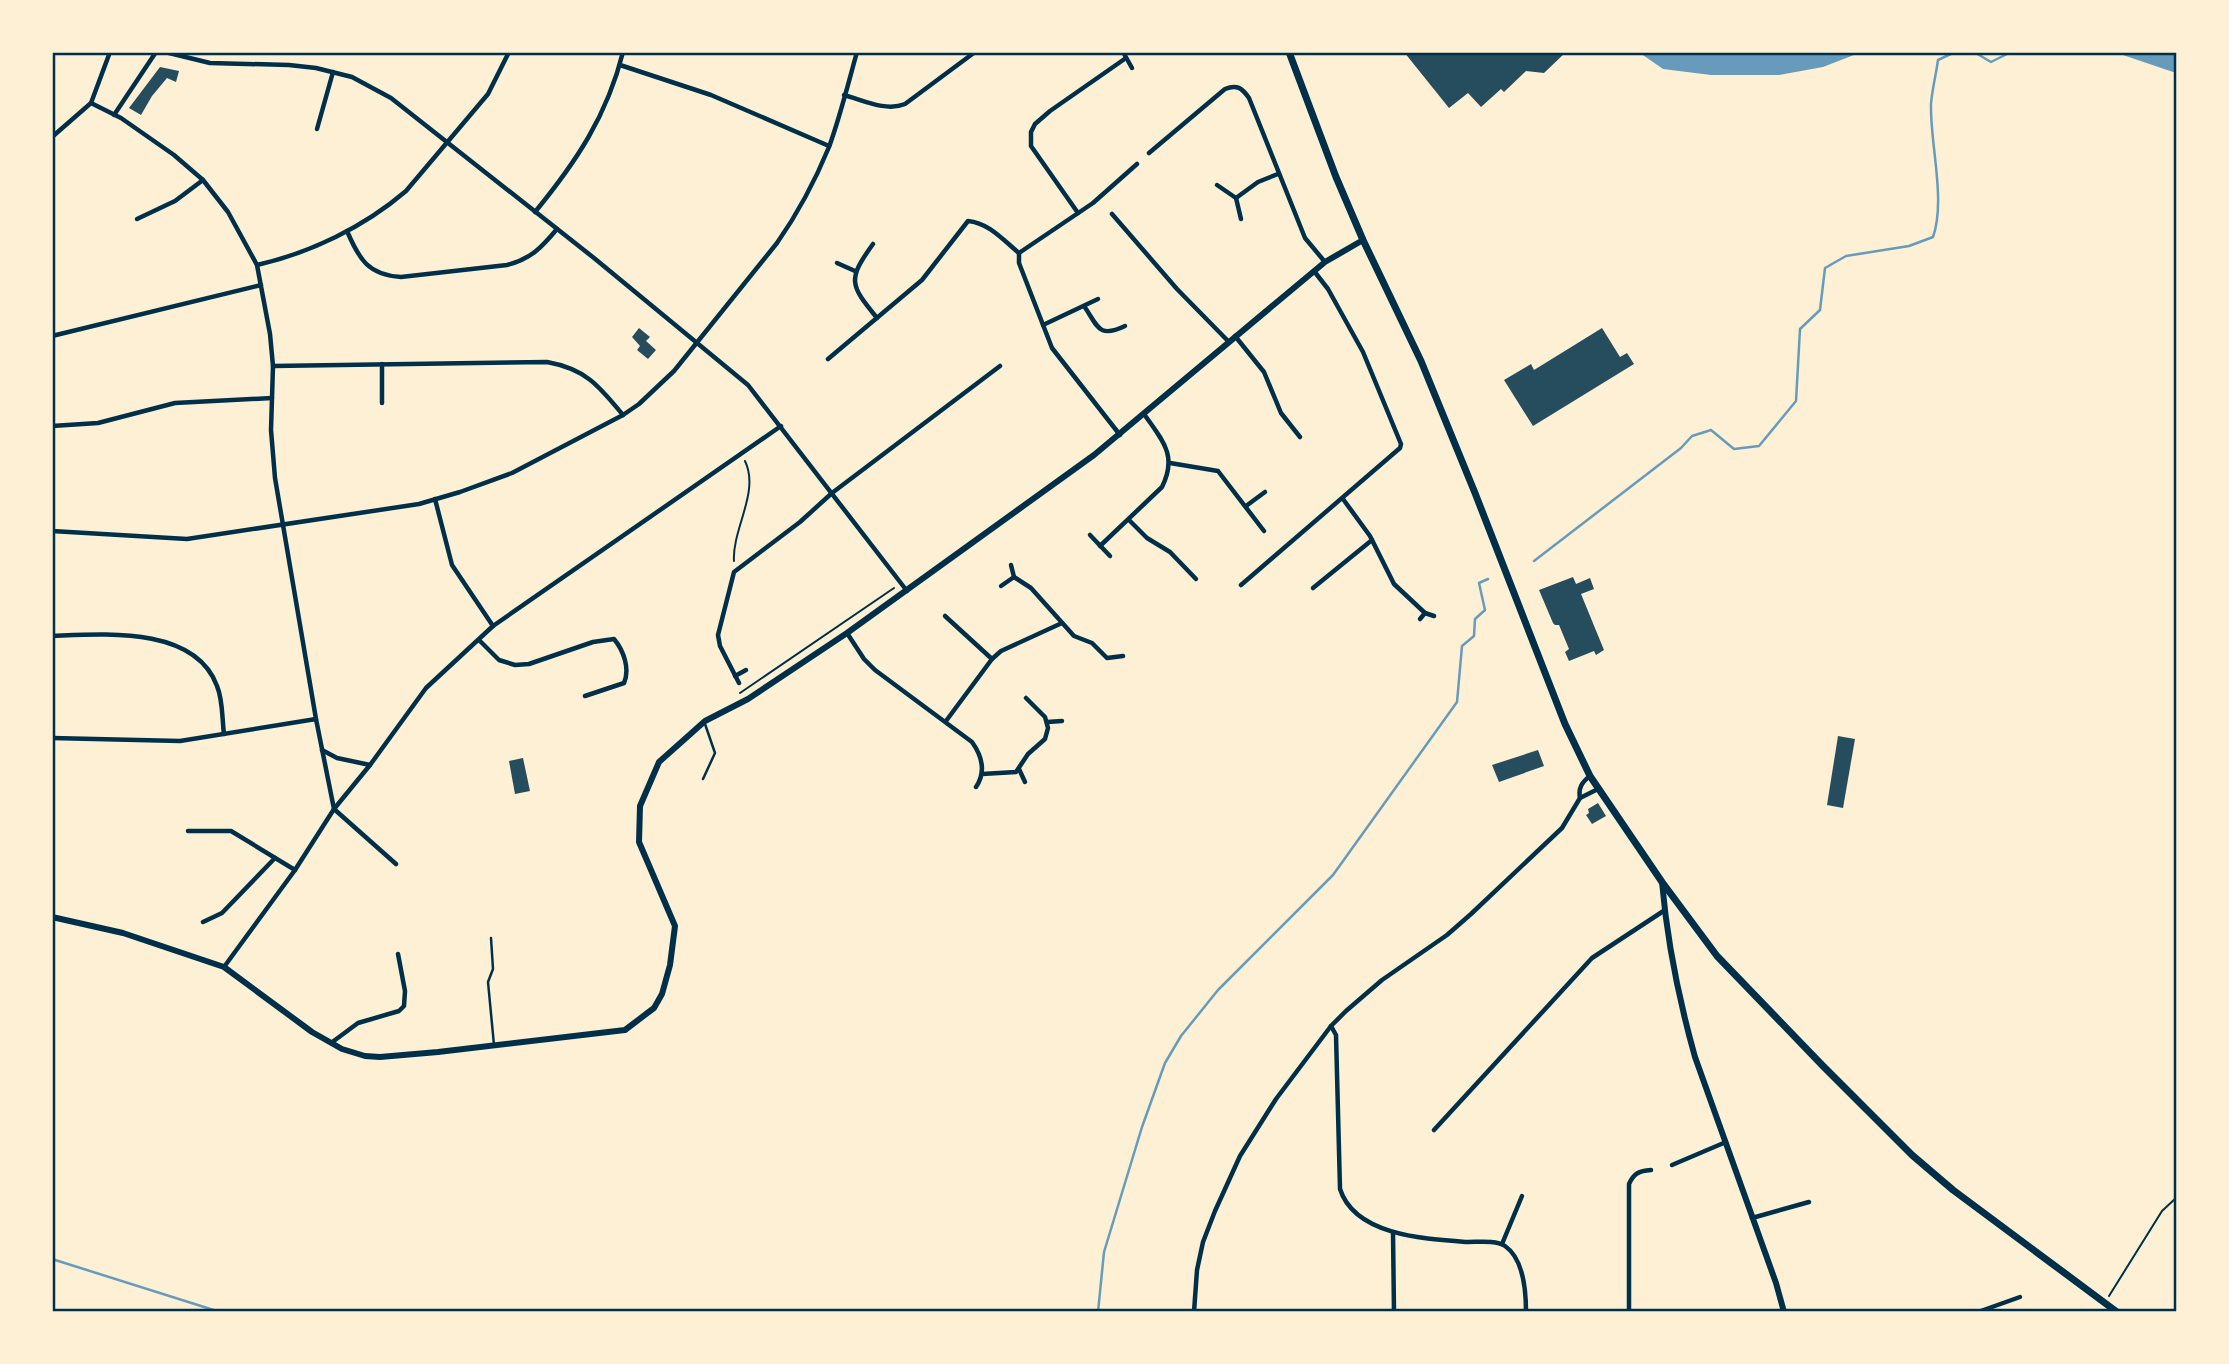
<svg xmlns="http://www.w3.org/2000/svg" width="2229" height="1364" font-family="'Alegreya Sans',sans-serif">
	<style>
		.water { fill: #669bbc }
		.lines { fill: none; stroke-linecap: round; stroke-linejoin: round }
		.stream { stroke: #669bbc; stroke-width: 2.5 }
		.building { fill: #264d5e }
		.path { stroke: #003049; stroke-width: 2 }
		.service { stroke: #003049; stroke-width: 2.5 }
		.minor { stroke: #003049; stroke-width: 4.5 }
		.tertiary { stroke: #003049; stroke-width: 6 }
		.primary { stroke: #003049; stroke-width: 7 }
		.neatline { fill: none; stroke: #003049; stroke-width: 2.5 }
	</style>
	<rect width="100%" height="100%" fill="#fdf0d5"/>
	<g class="water">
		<polygon points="1640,53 1859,53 1823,67 1779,75 1711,75 1663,69"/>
		<polygon points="2117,53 2176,53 2176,73"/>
	</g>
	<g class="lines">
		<g class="stream">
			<polyline points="1974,52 1991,62 2011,52"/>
			<path d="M1534,561L1681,448L1692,436L1711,430L1734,449L1759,446L1796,401L1800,329L1820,310L1825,268L1846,256L1909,246L1933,237C1946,200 1930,144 1931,104C1932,90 1936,75 1938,60L1955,52"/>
			<polyline points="52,1259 220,1312"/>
			<polyline points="1098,1312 1104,1252 1142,1127 1165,1063 1181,1036 1218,990 1333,875 1457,702 1462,646 1474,636 1475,619 1485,610 1479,583 1488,579"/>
		</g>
	</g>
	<g class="building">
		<polygon points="1404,52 1566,52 1544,73 1526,71 1504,92 1501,89 1481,107 1468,93 1449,108"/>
		<polygon points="160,67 179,71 176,82 167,78 152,96 141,115 129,108"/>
		<polygon points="639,328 650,337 646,341 656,350 648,359 637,350 640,346 632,337"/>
		<polygon points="1602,328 1620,357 1627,353 1634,364 1533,426 1504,380 1531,364 1534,370"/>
		<polygon points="1573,577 1576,584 1590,578 1594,589 1581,594 1604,650 1596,655 1594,651 1569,661 1565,652 1569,649 1559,625 1555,625 1553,623 1539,590"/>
		<polygon points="1838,736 1855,739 1843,808 1827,805"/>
		<polygon points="1538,750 1544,766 1499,782 1492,765"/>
		<polygon points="523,758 530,791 515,794 509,761"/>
		<polygon points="1598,803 1606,816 1592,824 1586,815 1589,813 1588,809"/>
	</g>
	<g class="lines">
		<g class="path">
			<path d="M734,561C732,529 760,492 745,461"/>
			<polyline points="740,693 894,588"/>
			<polyline points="2109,1296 2162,1211 2176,1198"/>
		</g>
		<g class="service">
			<polyline points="703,779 715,753 705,724"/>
			<polyline points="491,938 493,969 488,982 494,1045"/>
		</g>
		<g class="minor">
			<polyline points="165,52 210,63 289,65 316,68 352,77 391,98 594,258 748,385 907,591"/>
			<polyline points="1123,52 1132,68"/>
			<polyline points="620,65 711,95 829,146"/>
			<path d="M844,95C863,100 886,112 905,104L975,52"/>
			<polyline points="91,103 121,118 174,155 203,180 228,212 257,265 270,334 273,366 271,430 275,478 316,719 334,809 396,864"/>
			<polyline points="114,115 156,52"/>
			<polyline points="317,129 333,72"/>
			<polyline points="52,137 91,103 110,52"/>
			<path d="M1149,153L1225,89C1237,84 1242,88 1249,98L1305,238L1325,262"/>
			<polyline points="1217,185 1236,198 1241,219"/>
			<polyline points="1236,198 1258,182 1278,174"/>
			<path d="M535,212C576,162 607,116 623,52"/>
			<polyline points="1078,213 1031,146 1031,132 1035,124 1050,111 1126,58"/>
			<polyline points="1112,214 1177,289 1228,341"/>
			<polyline points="137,219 175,201 203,180"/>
			<path d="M347,231C359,259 368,275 401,277L507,265C531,259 542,247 557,229"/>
			<path d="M873,244C847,280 850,285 877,318"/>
			<polyline points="1019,253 1019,263 1052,348 1120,435"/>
			<polyline points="1019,253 1093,203 1137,164"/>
			<polyline points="837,263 855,271"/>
			<path d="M257,265C310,253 364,227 406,191L488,94L509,52"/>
			<path d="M1084,306C1098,326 1098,339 1125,326"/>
			<polyline points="1043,325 1098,299"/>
			<polyline points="52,336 261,285"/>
			<polyline points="1235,336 1264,372 1281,413 1300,437"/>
			<path d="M828,359L922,280L968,221C989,223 1003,240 1019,253"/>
			<polyline points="382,364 382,403"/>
			<path d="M273,366L547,362C586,369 599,386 623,415"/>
			<polyline points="52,426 98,423 175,403 272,398"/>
			<polyline points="1170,463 1218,471 1264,531"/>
			<polyline points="435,499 452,565 493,626"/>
			<polyline points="1343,499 1370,536 1394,584 1425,613 1434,616"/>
			<polyline points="1246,506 1265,492"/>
			<polyline points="1129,520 1147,538 1170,552 1196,579"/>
			<path d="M52,531L187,539L419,504L460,492L512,473L623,415L639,404L674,371L777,243C798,213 815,181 829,147C840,117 848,84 857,52"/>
			<polyline points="1090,535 1110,556"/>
			<path d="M1100,546L1162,487C1178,455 1162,440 1144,414"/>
			<polyline points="1014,577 1031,588 1074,636 1092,643 1107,658 1123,656"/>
			<polyline points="1241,585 1400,448 1401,444 1363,352 1328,289 1314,271"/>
			<polyline points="1001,586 1014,577 1011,565"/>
			<polyline points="1313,588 1372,540"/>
			<polyline points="945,616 992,659"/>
			<polyline points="1420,619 1425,613"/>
			<path d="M847,633L864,659L875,670L972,742C982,756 986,772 976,787"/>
			<path d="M52,636C104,634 195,626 217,686C223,700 222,719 224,734"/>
			<path d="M479,640L499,660L515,665L529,664L593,642L614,639C624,651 630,669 624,683L585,696"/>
			<polyline points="735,676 746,670"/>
			<polyline points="739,683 720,646 718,635 734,572 800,522 832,493 1000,366"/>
			<polyline points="946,721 992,659 1001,651 1062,623"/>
			<polyline points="1047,722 1062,721"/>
			<polyline points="52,738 180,741 316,719"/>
			<polyline points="322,750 337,758 370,765"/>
			<polyline points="1019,769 1025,782"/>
			<polyline points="982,774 1016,772 1028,754 1045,739 1048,728 1045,717 1026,698"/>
			<polyline points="1580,798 1598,789"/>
			<polyline points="188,831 231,831 295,870"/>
			<polyline points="203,922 222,913 275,858"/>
			<polyline points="224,967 295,870 334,809 370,765 426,688 493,626 781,426"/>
			<path d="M1331,1026L1336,1035L1340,1189C1355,1236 1426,1239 1468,1242C1479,1242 1496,1240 1505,1246C1524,1259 1526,1291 1526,1312"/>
			<polyline points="331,1043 358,1023 399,1011 404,1006 405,991 398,954"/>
			<polyline points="1434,1130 1592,958 1665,910"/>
			<polyline points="1672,1165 1726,1142"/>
			<polyline points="1752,1218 1809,1202"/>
			<polyline points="1393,1232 1394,1312"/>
			<polyline points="1502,1244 1522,1196"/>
			<path d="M1194,1312L1197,1270L1203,1242L1215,1211L1240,1156L1276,1099L1331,1026L1346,1011L1382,980L1447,935L1471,914L1562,828L1580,798C1578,788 1582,782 1590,776"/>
			<path d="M1629,1312V1184C1634,1173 1639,1171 1651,1170"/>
			<polyline points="1978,1312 2020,1297"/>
		</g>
		<g class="tertiary">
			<path d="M1662,882C1667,940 1679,1000 1695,1057L1776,1283L1784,1312"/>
			<polyline points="52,917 123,933 224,967 312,1032 342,1049 365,1056 380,1057 438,1052 625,1030 654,1008 662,994 670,965 675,926 639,842 640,806 659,762 705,721 748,699 847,633 1094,455 1325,262 1363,240"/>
		</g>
		<polyline class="primary" points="1289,52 1336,177 1363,240 1421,361 1475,493 1565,724 1590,776 1662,882 1717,956 1822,1065 1912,1155 1953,1190 2117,1312"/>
	</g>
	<rect width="2229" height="1364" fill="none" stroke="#fdf0d5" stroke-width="108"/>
	<rect x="54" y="54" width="2121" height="1256" class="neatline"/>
</svg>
